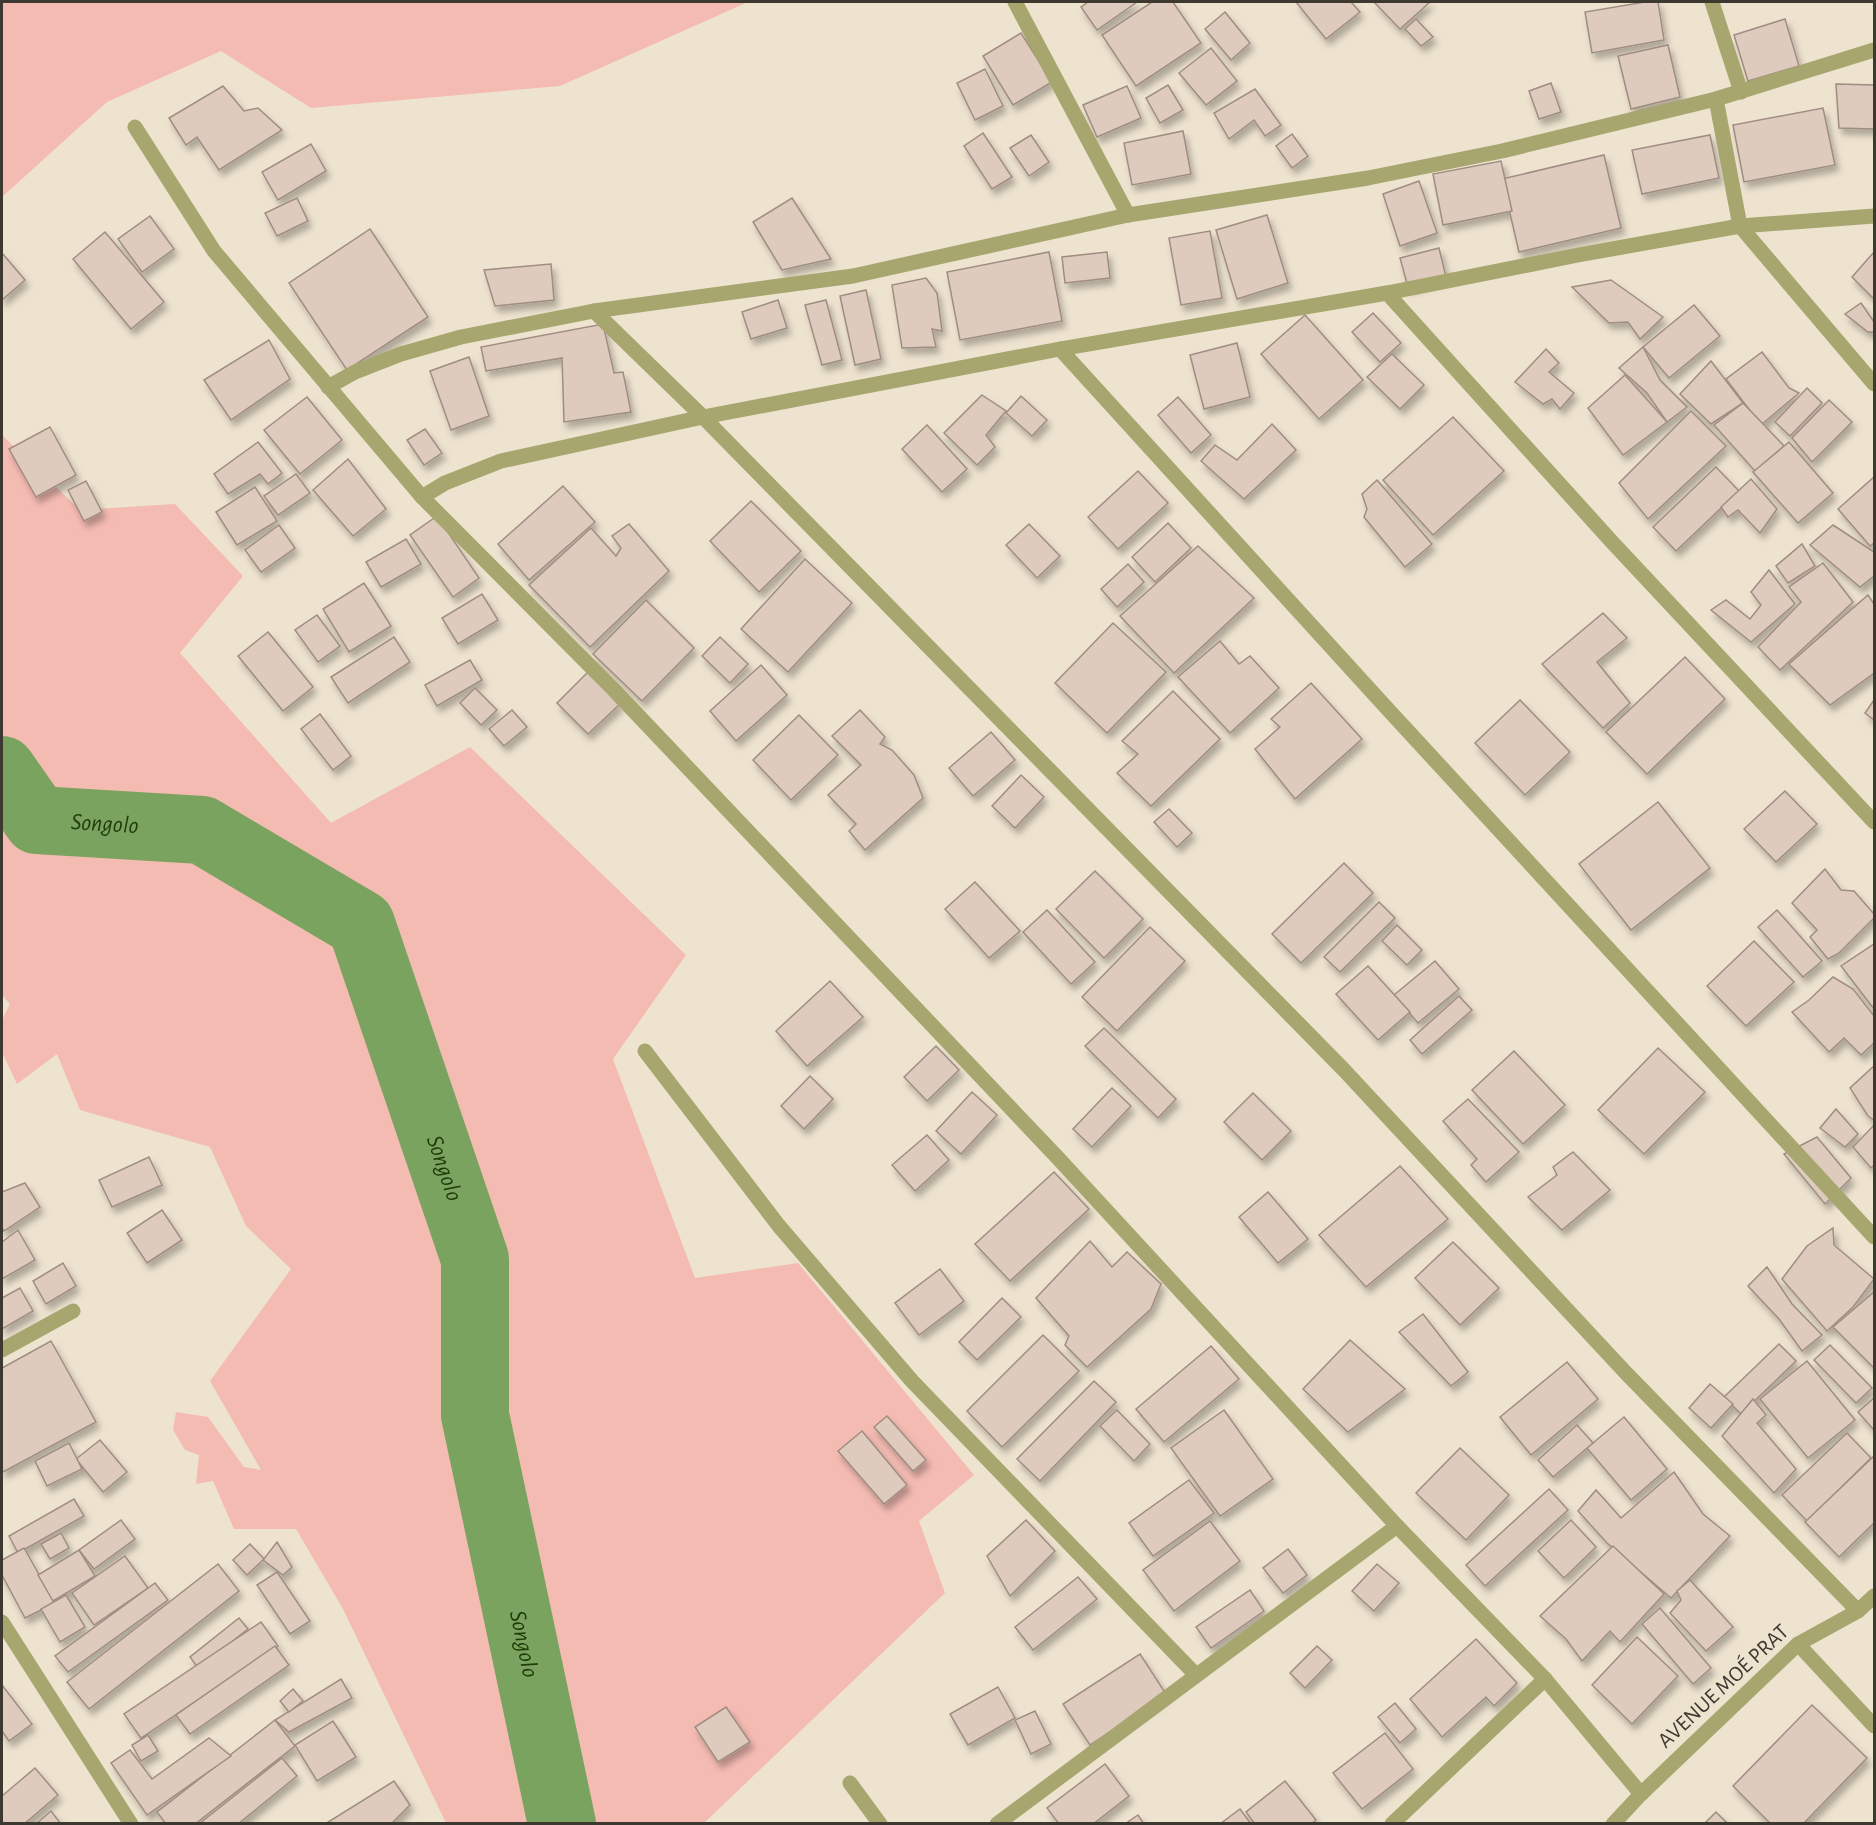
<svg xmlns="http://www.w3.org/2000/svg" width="1876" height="1825" font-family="'Alegreya Sans',sans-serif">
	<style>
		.green { fill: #f4bbb2 }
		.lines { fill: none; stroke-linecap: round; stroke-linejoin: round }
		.river { stroke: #7aa35f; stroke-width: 68 }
		.building { fill: #dfcbbe; stroke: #9f8d81; stroke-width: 1.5; filter: url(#shadow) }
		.minor { stroke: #a7a66f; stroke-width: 15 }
		.tertiary { stroke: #a7a66f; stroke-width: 15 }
		.labels { text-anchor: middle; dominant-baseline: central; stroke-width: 4.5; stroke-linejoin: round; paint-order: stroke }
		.street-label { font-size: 22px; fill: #3d3931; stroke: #eee3cf }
		.water-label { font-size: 24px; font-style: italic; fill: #213c0b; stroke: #eee3cf }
	</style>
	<defs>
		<filter id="shadow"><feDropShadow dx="3.5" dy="6" stdDeviation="3" flood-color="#0004"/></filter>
	</defs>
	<rect width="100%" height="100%" fill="#eee3cf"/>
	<g class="green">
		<polygon points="2,2 748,2 560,86 311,108 221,51 107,102 2,197"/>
		<polygon points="2,435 80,510 175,504 243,576 180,653 331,823 470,747 686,955 613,1059 695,1278 798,1263 974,1475 919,1521 945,1593 704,1823 446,1823 343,1609 296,1529 234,1529 213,1481 196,1484 199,1455 185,1450 173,1430 176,1412 208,1417 244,1467 261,1470 210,1381 291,1269 246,1226 210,1147 80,1110 57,1054 17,1084 2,1052 2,1020 10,1004 2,995"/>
	</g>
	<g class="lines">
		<path class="river" id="s1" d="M2,770L37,820L202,830L361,924L475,1259V1415L562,1824"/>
	</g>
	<g class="building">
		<polygon points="1088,2 1137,2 1097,30 1081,7"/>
		<polygon points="1152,2 1173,2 1201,43 1136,86 1102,35"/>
		<polygon points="1296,2 1351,2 1360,12 1326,39"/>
		<polygon points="1374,2 1430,2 1400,29"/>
		<polygon points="1645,2 1658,2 1664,40 1592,53 1585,12"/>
		<polygon points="1225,12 1250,43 1231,60 1205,29"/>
		<polygon points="1416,19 1433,37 1421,46 1405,29"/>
		<polygon points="1785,19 1799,66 1748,81 1734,35"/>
		<polygon points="1021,33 1052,82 1013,105 983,56"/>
		<polygon points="1668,45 1680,97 1631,109 1618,56"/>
		<polygon points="1211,48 1237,81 1206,105 1179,73"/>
		<polygon points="985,69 1003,106 975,120 957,83"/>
		<polygon points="1551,83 1561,112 1539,119 1529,91"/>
		<polygon points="1836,84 1874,85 1874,129 1839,128"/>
		<polygon points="1168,85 1183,110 1160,123 1146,98"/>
		<polygon points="223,86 244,111 258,108 282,130 219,170 197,137 186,145 169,118"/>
		<polygon points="1127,86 1141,118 1097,137 1083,105"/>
		<polygon points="1255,89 1281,125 1265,136 1254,120 1229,139 1214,113"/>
		<polygon points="1823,108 1835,165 1744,182 1733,125"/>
		<polygon points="1183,131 1191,174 1132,185 1124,143"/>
		<polygon points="983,133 1012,177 992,189 964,146"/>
		<polygon points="1292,134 1308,156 1292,168 1276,146"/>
		<polygon points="1031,135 1049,162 1029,176 1010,148"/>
		<polygon points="1710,135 1719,178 1642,194 1632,150"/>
		<polygon points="311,144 326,171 278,200 262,172"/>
		<polygon points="1604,155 1621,228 1519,252 1502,179"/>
		<polygon points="1501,161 1512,211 1443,225 1433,174"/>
		<polygon points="1419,181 1437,233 1400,246 1383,194"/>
		<polygon points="297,198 308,221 277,236 265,213"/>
		<polygon points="792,198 831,259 782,270 753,222"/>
		<polygon points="1267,215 1288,283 1237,299 1216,230"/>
		<polygon points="150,216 174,249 142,272 118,239"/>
		<polygon points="370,229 428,317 347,370 289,283"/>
		<polygon points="1210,231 1222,298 1181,305 1169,238"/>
		<polygon points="105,232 164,302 131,329 73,259"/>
		<polygon points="1439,248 1446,277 1408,287 1400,258"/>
		<polygon points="1049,252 1062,321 960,340 947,272"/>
		<polygon points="1107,252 1110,278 1065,283 1062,257"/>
		<polygon points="1874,252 1874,299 1852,277"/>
		<polygon points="2,253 25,280 2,300"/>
		<polygon points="551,264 554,300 495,306 484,270"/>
		<polygon points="926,278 937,293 942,331 932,329 936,347 902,348 892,285"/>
		<polygon points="1611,280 1663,317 1640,339 1628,322 1609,323 1572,287"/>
		<polygon points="866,290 881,359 855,365 840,296"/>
		<polygon points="778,300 787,328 751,339 742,312"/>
		<polygon points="826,300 842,360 822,365 805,305"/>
		<polygon points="1861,303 1874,322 1874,332 1868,332 1845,314"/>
		<polygon points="1694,305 1720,336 1669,378 1643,347"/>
		<polygon points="1373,313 1401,343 1380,362 1352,332"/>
		<polygon points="1305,315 1363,380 1319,419 1261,354"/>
		<polygon points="603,324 614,373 623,372 631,412 564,422 562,358 486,371 481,347"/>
		<polygon points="269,340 290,379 231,420 204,380"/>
		<polygon points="1237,343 1250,397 1204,409 1190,355"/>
		<polygon points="1643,347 1660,380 1687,407 1667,422 1647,393 1619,368"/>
		<polygon points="1546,349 1559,363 1549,372 1574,393 1560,409 1552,399 1543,404 1515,382"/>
		<polygon points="1762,352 1789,388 1799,393 1761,425 1726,379"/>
		<polygon points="1392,354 1424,385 1400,409 1367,377"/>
		<polygon points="469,357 489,416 451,430 430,371"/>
		<polygon points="1711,361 1743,403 1711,424 1680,394"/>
		<polygon points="1625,375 1667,422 1623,455 1588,408"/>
		<polygon points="1807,388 1822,403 1790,436 1775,422"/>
		<polygon points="982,395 1006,411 986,435 995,447 977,465 944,433"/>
		<polygon points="1021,396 1047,420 1032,436 1006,413"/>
		<polygon points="307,397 342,440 300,474 264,430"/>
		<polygon points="1178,397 1211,435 1191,453 1158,415"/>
		<polygon points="1829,400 1852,422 1812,462 1792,438"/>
		<polygon points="1743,403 1784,446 1755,471 1714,425"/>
		<polygon points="1691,411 1726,446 1648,519 1619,483"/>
		<polygon points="1453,417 1504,471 1433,535 1383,480"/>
		<polygon points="1272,424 1296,450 1244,499 1201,461 1215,445 1237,460"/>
		<polygon points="927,425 967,469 942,492 902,449"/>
		<polygon points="50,427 76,475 36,497 9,449"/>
		<polygon points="425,429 442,453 424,465 407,440"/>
		<polygon points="258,442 282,473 268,484 260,474 228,494 214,474"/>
		<polygon points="1789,442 1833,493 1798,523 1753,472"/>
		<polygon points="348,459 386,509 353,536 313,490"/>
		<polygon points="1716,467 1739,491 1676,551 1653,527"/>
		<polygon points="1138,471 1168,503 1118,549 1088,517"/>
		<polygon points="296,474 310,493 278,515 264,496"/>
		<polygon points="1874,477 1874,543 1870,546 1838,509"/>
		<polygon points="1751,479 1777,509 1760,533 1738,510 1728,517 1721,507"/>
		<polygon points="1377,480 1432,544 1405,567 1364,517 1367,509 1362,494"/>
		<polygon points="86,481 102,512 84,521 68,490"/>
		<polygon points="563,486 595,522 529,580 498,544"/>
		<polygon points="255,487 277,521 237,545 216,512"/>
		<polygon points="751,501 801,551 759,592 710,541"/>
		<polygon points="437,516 479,578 453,597 410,535"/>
		<polygon points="1168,523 1191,548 1155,582 1132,557"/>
		<polygon points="629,524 669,571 590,647 529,585 591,528 616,556 621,548 612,536"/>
		<polygon points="1029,524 1060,556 1037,578 1006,545"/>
		<polygon points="279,525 295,548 261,572 245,550"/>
		<polygon points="1833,525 1874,552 1874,576 1860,587 1810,545"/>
		<polygon points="406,539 421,564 381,587 366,562"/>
		<polygon points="1802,544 1815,566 1788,583 1776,566"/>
		<polygon points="1198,546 1254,598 1174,673 1120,616"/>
		<polygon points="805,559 852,603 788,672 741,629"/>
		<polygon points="1823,563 1853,602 1780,670 1758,647 1801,602 1789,587"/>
		<polygon points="1128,564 1144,582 1117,607 1101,589"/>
		<polygon points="1769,570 1795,604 1751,642 1711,610 1726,600 1750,619 1761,605 1751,592"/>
		<polygon points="364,583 391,626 349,652 323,609"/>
		<polygon points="482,594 498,620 458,644 442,618"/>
		<polygon points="1868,595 1874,604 1874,675 1873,674 1830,705 1789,664"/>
		<polygon points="646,600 694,648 642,701 593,654"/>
		<polygon points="1603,613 1627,638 1597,662 1630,703 1603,728 1542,664"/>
		<polygon points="317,615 340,646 318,662 295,630"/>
		<polygon points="1113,623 1166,672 1107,733 1055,683"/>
		<polygon points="268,632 313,687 283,711 238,656"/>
		<polygon points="394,637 410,662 348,703 331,677"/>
		<polygon points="720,637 748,664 730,683 702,656"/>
		<polygon points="1220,641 1239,664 1250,656 1279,688 1230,733 1178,677"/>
		<polygon points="1685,657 1725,699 1647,774 1606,732"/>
		<polygon points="470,660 482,680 437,706 425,685"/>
		<polygon points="761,665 787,695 736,741 710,711"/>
		<polygon points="588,672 620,704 588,734 557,703"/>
		<polygon points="1311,683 1362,739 1295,799 1255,749 1280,727 1271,719"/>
		<polygon points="475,688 497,710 481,725 460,703"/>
		<polygon points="1173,691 1220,739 1151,806 1117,773 1138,754 1122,741"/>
		<polygon points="1520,700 1570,752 1525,795 1475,743"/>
		<polygon points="1874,700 1874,720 1865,713"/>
		<polygon points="512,710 527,727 504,746 489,729"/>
		<polygon points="860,710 885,737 880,744 892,750 914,775 923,798 865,850 849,831 856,824 828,795 861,765 832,736"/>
		<polygon points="320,714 351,756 333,770 301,729"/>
		<polygon points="799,715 838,755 791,800 753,760"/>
		<polygon points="991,732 1015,760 973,796 949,768"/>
		<polygon points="1021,775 1044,797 1015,828 992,806"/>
		<polygon points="1785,791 1817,824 1776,862 1744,829"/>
		<polygon points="1658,802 1710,868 1631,930 1579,864"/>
		<polygon points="1169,809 1192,833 1177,847 1154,822"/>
		<polygon points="1344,863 1373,893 1301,963 1272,934"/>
		<polygon points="1825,869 1841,890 1854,891 1874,914 1874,918 1839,953 1828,959 1810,937 1817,930 1792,903"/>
		<polygon points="1095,871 1143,919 1104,958 1056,909"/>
		<polygon points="975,882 1020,931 989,958 945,909"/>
		<polygon points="1379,902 1395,918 1340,972 1324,957"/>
		<polygon points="1047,910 1095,962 1071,984 1023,932"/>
		<polygon points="1777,910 1822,961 1803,977 1758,927"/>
		<polygon points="1397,925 1422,950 1407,965 1382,941"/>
		<polygon points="1150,927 1185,961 1117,1031 1082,997"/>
		<polygon points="1754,941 1794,982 1746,1026 1707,986"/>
		<polygon points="1874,944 1874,1009 1841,966"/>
		<polygon points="1435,961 1459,989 1418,1023 1394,995"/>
		<polygon points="1368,966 1410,1012 1378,1040 1336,994"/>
		<polygon points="1833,977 1853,989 1874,1016 1874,1043 1861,1055 1844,1038 1829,1052 1792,1012 1809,1000"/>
		<polygon points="830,981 863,1017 807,1066 776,1031"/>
		<polygon points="1459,996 1472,1010 1422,1054 1410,1040"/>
		<polygon points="1104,1028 1176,1099 1158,1118 1085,1046"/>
		<polygon points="936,1046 959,1070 927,1101 904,1077"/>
		<polygon points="1658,1048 1705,1092 1644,1154 1598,1110"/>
		<polygon points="1514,1051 1565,1105 1523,1144 1472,1090"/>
		<polygon points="1874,1066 1874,1120 1868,1116 1850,1088"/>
		<polygon points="810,1076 833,1099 804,1129 781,1106"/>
		<polygon points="1112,1088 1131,1106 1092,1147 1073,1129"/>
		<polygon points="972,1092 997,1115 961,1154 936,1131"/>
		<polygon points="1253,1093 1291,1131 1262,1160 1224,1122"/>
		<polygon points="1468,1099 1519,1152 1486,1182 1471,1165 1477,1159 1443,1121"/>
		<polygon points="1836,1109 1858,1134 1845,1147 1820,1128"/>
		<polygon points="1874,1125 1874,1165 1871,1168 1853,1147"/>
		<polygon points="927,1135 949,1160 915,1191 892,1165"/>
		<polygon points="1817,1137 1851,1178 1825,1204 1784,1154"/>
		<polygon points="1573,1152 1610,1190 1562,1230 1528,1197 1557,1175 1553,1167"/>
		<polygon points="149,1157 162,1185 112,1207 99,1180"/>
		<polygon points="1400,1166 1448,1219 1366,1287 1319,1235"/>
		<polygon points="1054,1172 1089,1209 1010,1281 975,1244"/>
		<polygon points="25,1183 40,1207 4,1231 2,1228 2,1192"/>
		<polygon points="1268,1192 1308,1239 1278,1263 1239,1217"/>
		<polygon points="162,1210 182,1240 147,1263 127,1233"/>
		<polygon points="1833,1228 1834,1245 1874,1279 1853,1307 1827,1331 1782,1279 1807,1246"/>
		<polygon points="18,1230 35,1260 2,1279 2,1242"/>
		<polygon points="1090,1241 1112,1267 1127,1252 1161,1284 1151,1309 1087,1367 1065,1345 1069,1336 1036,1298"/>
		<polygon points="1453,1242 1499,1288 1460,1325 1415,1278"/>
		<polygon points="63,1263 76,1286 46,1304 33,1281"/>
		<polygon points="1767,1267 1792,1304 1822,1335 1802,1351 1779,1319 1748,1286"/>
		<polygon points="940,1269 964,1301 919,1335 895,1303"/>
		<polygon points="20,1288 33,1311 2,1329 2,1298"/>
		<polygon points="1874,1292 1874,1368 1833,1327"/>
		<polygon points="1002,1298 1021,1317 977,1360 959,1342"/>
		<polygon points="1423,1314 1468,1372 1451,1386 1399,1332"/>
		<polygon points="1043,1335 1079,1371 1002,1447 967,1411"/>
		<polygon points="1350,1340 1405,1389 1348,1432 1303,1389"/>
		<polygon points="51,1341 96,1422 3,1472 2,1469 2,1368"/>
		<polygon points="1779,1344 1796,1361 1741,1414 1724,1397"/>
		<polygon points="1830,1345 1872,1388 1856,1403 1814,1360"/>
		<polygon points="1211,1346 1239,1379 1164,1442 1136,1409"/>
		<polygon points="1807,1361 1855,1420 1808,1458 1760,1399"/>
		<polygon points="1567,1362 1598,1399 1531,1455 1500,1417"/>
		<polygon points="1094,1381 1116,1402 1040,1481 1017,1459"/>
		<polygon points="1710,1384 1733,1404 1711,1428 1689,1408"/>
		<polygon points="1874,1398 1874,1430 1858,1412"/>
		<polygon points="1753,1399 1766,1415 1757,1423 1796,1469 1774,1493 1722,1436"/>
		<polygon points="1117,1410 1150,1444 1134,1461 1100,1426"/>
		<polygon points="1224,1410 1273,1479 1220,1516 1171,1448"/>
		<polygon points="887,1416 926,1460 913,1471 874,1427"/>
		<polygon points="1624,1417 1667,1469 1631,1500 1587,1448"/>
		<polygon points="1577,1425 1593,1443 1553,1477 1538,1460"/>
		<polygon points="862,1431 907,1485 884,1504 838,1451"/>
		<polygon points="1847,1433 1871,1458 1807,1521 1782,1495"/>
		<polygon points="100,1440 127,1472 103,1492 76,1459"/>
		<polygon points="69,1443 82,1469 47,1486 35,1461"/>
		<polygon points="1460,1448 1509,1495 1466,1540 1416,1493"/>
		<polygon points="1874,1456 1874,1523 1839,1557 1805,1522"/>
		<polygon points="1674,1472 1703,1514 1730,1536 1671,1598 1607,1543 1578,1511 1596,1490 1621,1518"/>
		<polygon points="1189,1480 1214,1513 1153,1556 1129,1523"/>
		<polygon points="1549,1489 1568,1510 1485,1586 1466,1565"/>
		<polygon points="74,1499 84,1516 18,1553 9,1536"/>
		<polygon points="121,1520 135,1539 94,1569 79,1550"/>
		<polygon points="1026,1520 1055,1551 1010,1596 987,1556"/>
		<polygon points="1571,1520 1596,1547 1564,1578 1538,1551"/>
		<polygon points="1210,1521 1240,1561 1174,1611 1143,1570"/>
		<polygon points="61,1533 69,1548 50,1559 41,1544"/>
		<polygon points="277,1542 292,1567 283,1575 263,1560"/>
		<polygon points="250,1544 264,1559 247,1575 233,1560"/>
		<polygon points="1613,1546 1664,1594 1620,1642 1610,1631 1582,1661 1566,1639 1540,1616"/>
		<polygon points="24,1548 55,1603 25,1618 2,1575 2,1560"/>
		<polygon points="1288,1549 1307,1575 1283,1593 1263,1568"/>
		<polygon points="79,1550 95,1576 53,1601 38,1575"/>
		<polygon points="125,1556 148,1588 94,1625 72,1593"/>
		<polygon points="218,1564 239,1591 89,1709 67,1682"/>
		<polygon points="1377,1564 1399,1583 1374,1611 1352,1591"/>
		<polygon points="277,1572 310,1621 290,1634 257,1585"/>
		<polygon points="1078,1577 1097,1599 1033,1650 1015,1627"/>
		<polygon points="1690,1580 1733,1627 1706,1651 1670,1613 1681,1600 1677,1591"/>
		<polygon points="155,1583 168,1600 68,1672 55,1656"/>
		<polygon points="1250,1590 1264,1611 1211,1648 1196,1627"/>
		<polygon points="66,1595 85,1627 60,1642 41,1609"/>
		<polygon points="1660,1608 1711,1668 1693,1684 1642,1624"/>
		<polygon points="239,1618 248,1629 198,1668 190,1657"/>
		<polygon points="261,1622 278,1646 141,1738 124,1714"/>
		<polygon points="1637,1637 1678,1676 1632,1724 1592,1685"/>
		<polygon points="1476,1639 1517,1683 1494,1706 1486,1697 1442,1737 1410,1699"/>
		<polygon points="275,1646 289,1665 190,1734 176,1715"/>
		<polygon points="1317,1646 1332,1660 1305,1688 1290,1673"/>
		<polygon points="1140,1654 1166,1694 1090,1745 1063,1704"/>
		<polygon points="341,1679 352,1698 289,1732 275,1720"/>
		<polygon points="2,1685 32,1724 9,1741 2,1731"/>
		<polygon points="998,1687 1015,1718 968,1745 950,1714"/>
		<polygon points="293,1689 303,1701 289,1712 280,1701"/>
		<polygon points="1395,1703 1416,1729 1400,1743 1378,1717"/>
		<polygon points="1812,1705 1867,1758 1803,1824 1771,1824 1733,1786"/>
		<polygon points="726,1707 750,1742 718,1762 695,1727"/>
		<polygon points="1035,1711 1051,1744 1031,1754 1015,1720"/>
		<polygon points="275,1720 295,1746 195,1824 166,1824 157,1812"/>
		<polygon points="333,1721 356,1757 317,1781 295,1745"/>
		<polygon points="1385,1733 1413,1769 1362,1809 1333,1773"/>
		<polygon points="148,1735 158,1751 141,1761 132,1745"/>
		<polygon points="209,1738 231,1756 147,1815 111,1763 130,1750 152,1779"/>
		<polygon points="282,1758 297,1776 238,1824 199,1824"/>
		<polygon points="1105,1764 1129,1796 1093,1824 1059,1824 1047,1808"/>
		<polygon points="35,1768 58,1795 24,1824 2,1824 2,1796"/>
		<polygon points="394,1781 410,1805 391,1824 325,1824"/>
		<polygon points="1285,1781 1316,1820 1311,1824 1255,1824 1246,1812"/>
		<polygon points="1240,1809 1251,1824 1220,1824"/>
		<polygon points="51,1811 61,1824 36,1824"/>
		<polygon points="1716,1812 1728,1824 1704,1824"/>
		<polygon points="1138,1815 1144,1824 1125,1824"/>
	</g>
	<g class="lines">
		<g class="minor">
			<polyline points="1015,2 1128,215"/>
			<polyline points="1712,2 1741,92"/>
			<polyline points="1716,99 1740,226 1874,384"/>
			<polyline points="135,127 214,251 422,497 614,690 1057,1157 1397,1526 1545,1679 1641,1794"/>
			<polyline points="1387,293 1612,542 1874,822"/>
			<polyline points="594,311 703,417 1344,1070 1626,1373 1858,1611"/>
			<polyline points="1060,349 1383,704 1874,1237"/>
			<polyline points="328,387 355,372 401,354 461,337 594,311 853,276 1128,215 1368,178 1502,151 1716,99 1874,50"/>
			<polyline points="422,497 445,483 501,461 703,417 1060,349 1387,293 1578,255 1740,226 1874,216"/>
			<polyline points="645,1051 779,1226 912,1381 1196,1675"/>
			<polyline points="2,1350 73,1311"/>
			<polyline points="2,1622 131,1824"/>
			<polyline points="1798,1644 1874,1726"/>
			<polyline points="850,1783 880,1824"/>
			<polyline points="997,1824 1397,1526"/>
			<polyline points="1392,1824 1545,1679"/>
		</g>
		<polyline class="tertiary" points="1613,1824 1641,1794 1798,1644 1858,1611 1874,1596"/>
	</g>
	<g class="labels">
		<g class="street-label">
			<text transform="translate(1723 1686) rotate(-43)">AVENUE MOÉ PRAT</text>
		</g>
		<g class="water-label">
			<text stroke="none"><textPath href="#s1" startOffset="129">Songolo</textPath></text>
			<text stroke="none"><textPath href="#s1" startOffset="669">Songolo</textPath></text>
			<text stroke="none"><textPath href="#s1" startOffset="1155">Songolo</textPath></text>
		</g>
	</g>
	<rect width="1876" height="1825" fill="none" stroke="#3d3931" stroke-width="6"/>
</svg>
